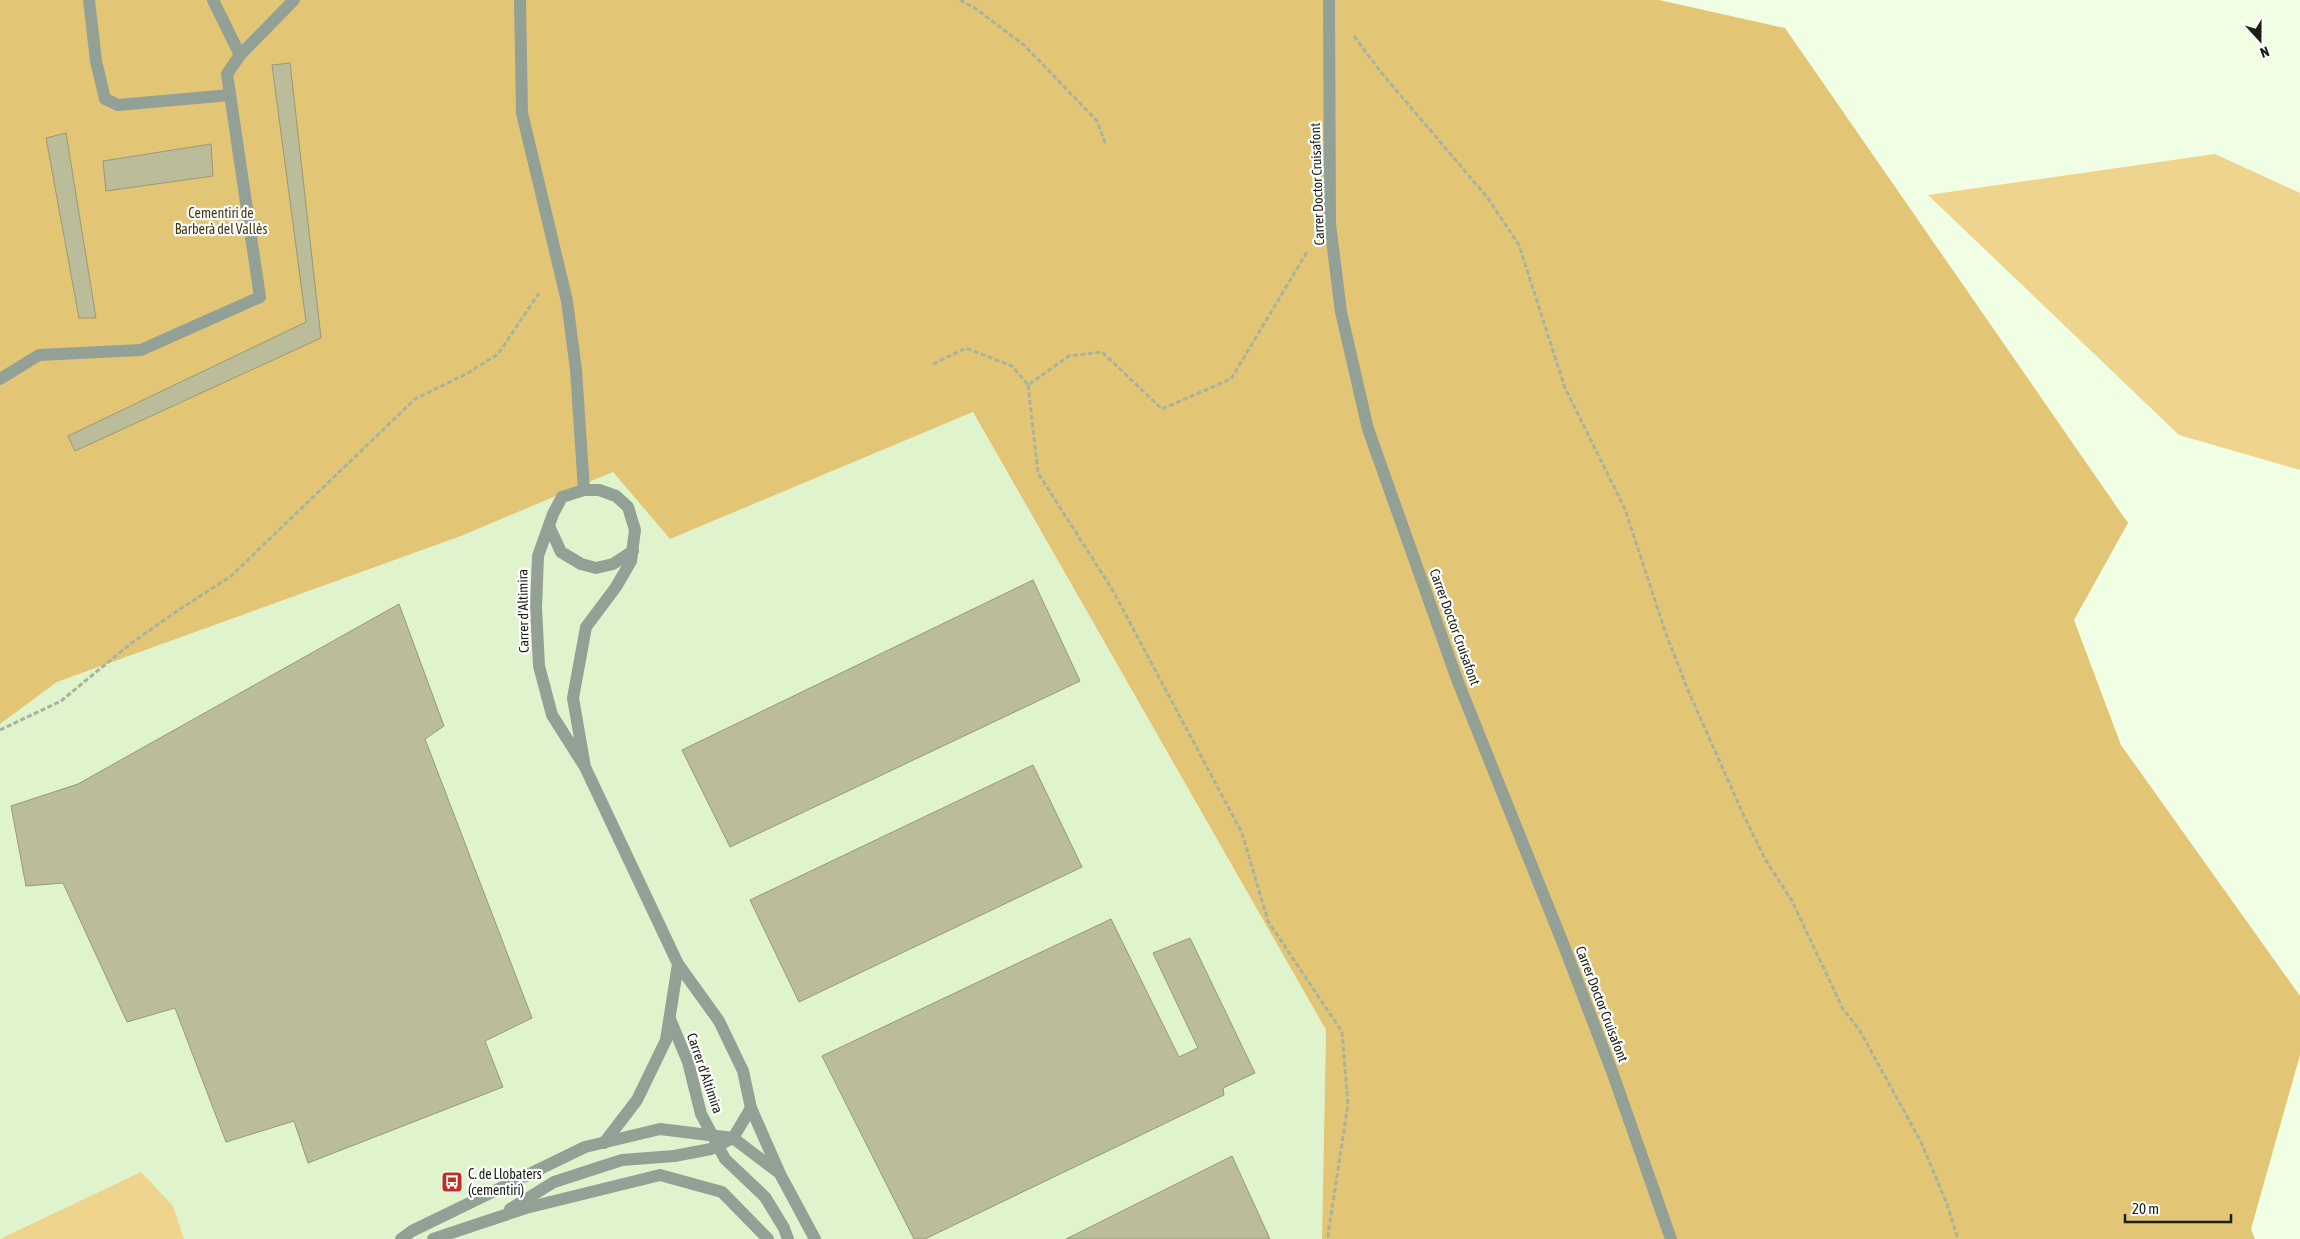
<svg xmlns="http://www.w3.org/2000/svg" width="2300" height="1239" font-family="'Asap Condensed',sans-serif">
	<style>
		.built { fill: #dff4cc }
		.green { fill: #efd48d }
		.forest { fill: #e3c675 }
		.building { fill: #bbbd9a; stroke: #979977 }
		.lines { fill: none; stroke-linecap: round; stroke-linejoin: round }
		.path { stroke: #a8b39e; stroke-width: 3; stroke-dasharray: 5 2.5; stroke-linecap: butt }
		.lane { stroke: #93a095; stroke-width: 12 }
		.street { stroke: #93a095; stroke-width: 12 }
		.labels { text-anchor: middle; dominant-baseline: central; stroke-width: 4.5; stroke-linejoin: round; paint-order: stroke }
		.street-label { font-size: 14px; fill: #1a2014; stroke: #fff }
		.park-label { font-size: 14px; fill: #463a16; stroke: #fff }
		.poi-label { font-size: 14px; fill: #1a2014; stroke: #fff; text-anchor: start }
	</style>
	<rect width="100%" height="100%" fill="#f0fee4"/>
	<polygon class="built" points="973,412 1326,1030 1322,1239 0,1239 0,724 57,682 461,536 613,472 670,539"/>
	<g class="green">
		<polygon points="2215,154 2300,193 2300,470 2179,435 1928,195"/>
		<polygon points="141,1172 173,1206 184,1239 0,1239"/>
	</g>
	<polygon class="forest" points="0,0 1659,0 1785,28 2128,523 2074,620 2121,745 2300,996 2300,1055 2251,1229 2255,1239 1322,1239 1326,1030 973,412 670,539 613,472 461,536 57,682 0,724"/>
	<g class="building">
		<polygon points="290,63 321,338 75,451 68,436 306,322 272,65"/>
		<polygon points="66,133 96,318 79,318 46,138"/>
		<polygon points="211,144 213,176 106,191 103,161"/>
		<polygon points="1033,580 1080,681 730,847 682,750"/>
		<polygon points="399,604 444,726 425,739 532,1018 485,1041 503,1087 308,1163 294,1121 226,1142 175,1008 127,1022 63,883 26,886 11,806 78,784"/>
		<polygon points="1033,765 1082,867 799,1002 750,900"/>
		<polygon points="1111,919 1179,1057 1198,1048 1153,953 1190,938 1255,1073 1223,1088 1224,1095 925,1239 914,1239 822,1056"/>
		<polygon points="1232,1156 1270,1239 1066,1239"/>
	</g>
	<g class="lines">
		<g class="path">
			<polyline points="960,0 975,8 1025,46 1097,121 1106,145"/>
			<polyline points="1354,36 1380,71 1487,197 1519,245 1565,388 1625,509 1665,631 1687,688 1744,816 1765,859 1792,901 1843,1009 1859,1029 1921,1142 1947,1204 1958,1239"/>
			<polyline points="933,364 966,348 1012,366 1028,385 1069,356 1102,352 1162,409 1231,379 1307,252"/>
			<polyline points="1028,385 1038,473 1112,589 1242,833 1268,921 1342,1032 1348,1104 1328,1235 1330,1239"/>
			<polyline points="0,730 61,701 129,645 180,609 230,577 415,399 468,373 498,354 539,293"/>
		</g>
		<g class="lane">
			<polyline points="89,0 96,61 105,99 118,105 230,95"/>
			<polyline points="213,0 240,55"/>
			<polyline points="520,0 522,113 567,301 576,370 584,490"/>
			<polyline points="0,379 39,355 141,350 260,297 227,74 240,55 294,0"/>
		</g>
		<g class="street">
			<polyline points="1329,0 1330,224 1341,312 1368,429 1458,682 1564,946 1613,1074 1671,1239"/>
			<polyline points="549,526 561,552 581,564 596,568 613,564 633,551"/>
			<polyline points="585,767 573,698 586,627 616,587 631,561 635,530 628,507 616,496 599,490 584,490 562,497 553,514 538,556 536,608 539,666 552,715 585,767 678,964 719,1021 743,1071 751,1108 780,1174 815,1239"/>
			<polyline points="670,1019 688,1062 701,1114 725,1159 765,1197 784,1228 788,1239"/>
			<polyline points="604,1143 637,1100 666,1040 678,964"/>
			<polyline points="510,1209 554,1182 622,1160 674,1156 711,1149 733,1138 751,1108"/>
			<polyline points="401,1239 412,1231 585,1147 660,1129 733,1138 778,1172"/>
			<polyline points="433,1239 526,1208 660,1175 722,1192 768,1239"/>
		</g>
	</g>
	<defs>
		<g id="bus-square" transform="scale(1.125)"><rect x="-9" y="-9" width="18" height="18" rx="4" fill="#bd3023" stroke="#fff"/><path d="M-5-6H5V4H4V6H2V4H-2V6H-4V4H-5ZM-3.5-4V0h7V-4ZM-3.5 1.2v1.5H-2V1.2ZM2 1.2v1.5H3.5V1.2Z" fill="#fff"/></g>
	</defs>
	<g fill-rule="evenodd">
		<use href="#bus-square" x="452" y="1182"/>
	</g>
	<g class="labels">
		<g class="street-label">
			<text transform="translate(1317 184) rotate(-92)">Carrer Doctor Cruisafont</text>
			<text transform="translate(523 611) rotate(-91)">Carrer d'Altimira</text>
			<text transform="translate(1455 627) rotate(70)">Carrer Doctor Cruisafont</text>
			<text transform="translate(1602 1004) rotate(69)">Carrer Doctor Cruisafont</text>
			<text transform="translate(705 1073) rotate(71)">Carrer d'Altimira</text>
		</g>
		<g class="park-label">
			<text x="221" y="213">Cementiri de<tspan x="221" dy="16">Barberà del Vallès</tspan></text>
		</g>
		<g class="poi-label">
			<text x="468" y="1174">C. de Llobaters<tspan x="468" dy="16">(cementiri)</tspan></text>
		</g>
	</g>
	<g transform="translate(2260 40) rotate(159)" stroke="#ffffff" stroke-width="4" paint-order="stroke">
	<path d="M0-4L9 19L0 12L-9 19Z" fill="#1a2014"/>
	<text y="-8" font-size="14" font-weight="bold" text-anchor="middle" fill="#1a2014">N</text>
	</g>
	<path d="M2125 1214v8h106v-8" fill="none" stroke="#1a2014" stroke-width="2.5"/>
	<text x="2132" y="1214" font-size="15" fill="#1a2014" stroke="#ffffff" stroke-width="4" paint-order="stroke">20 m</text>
</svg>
